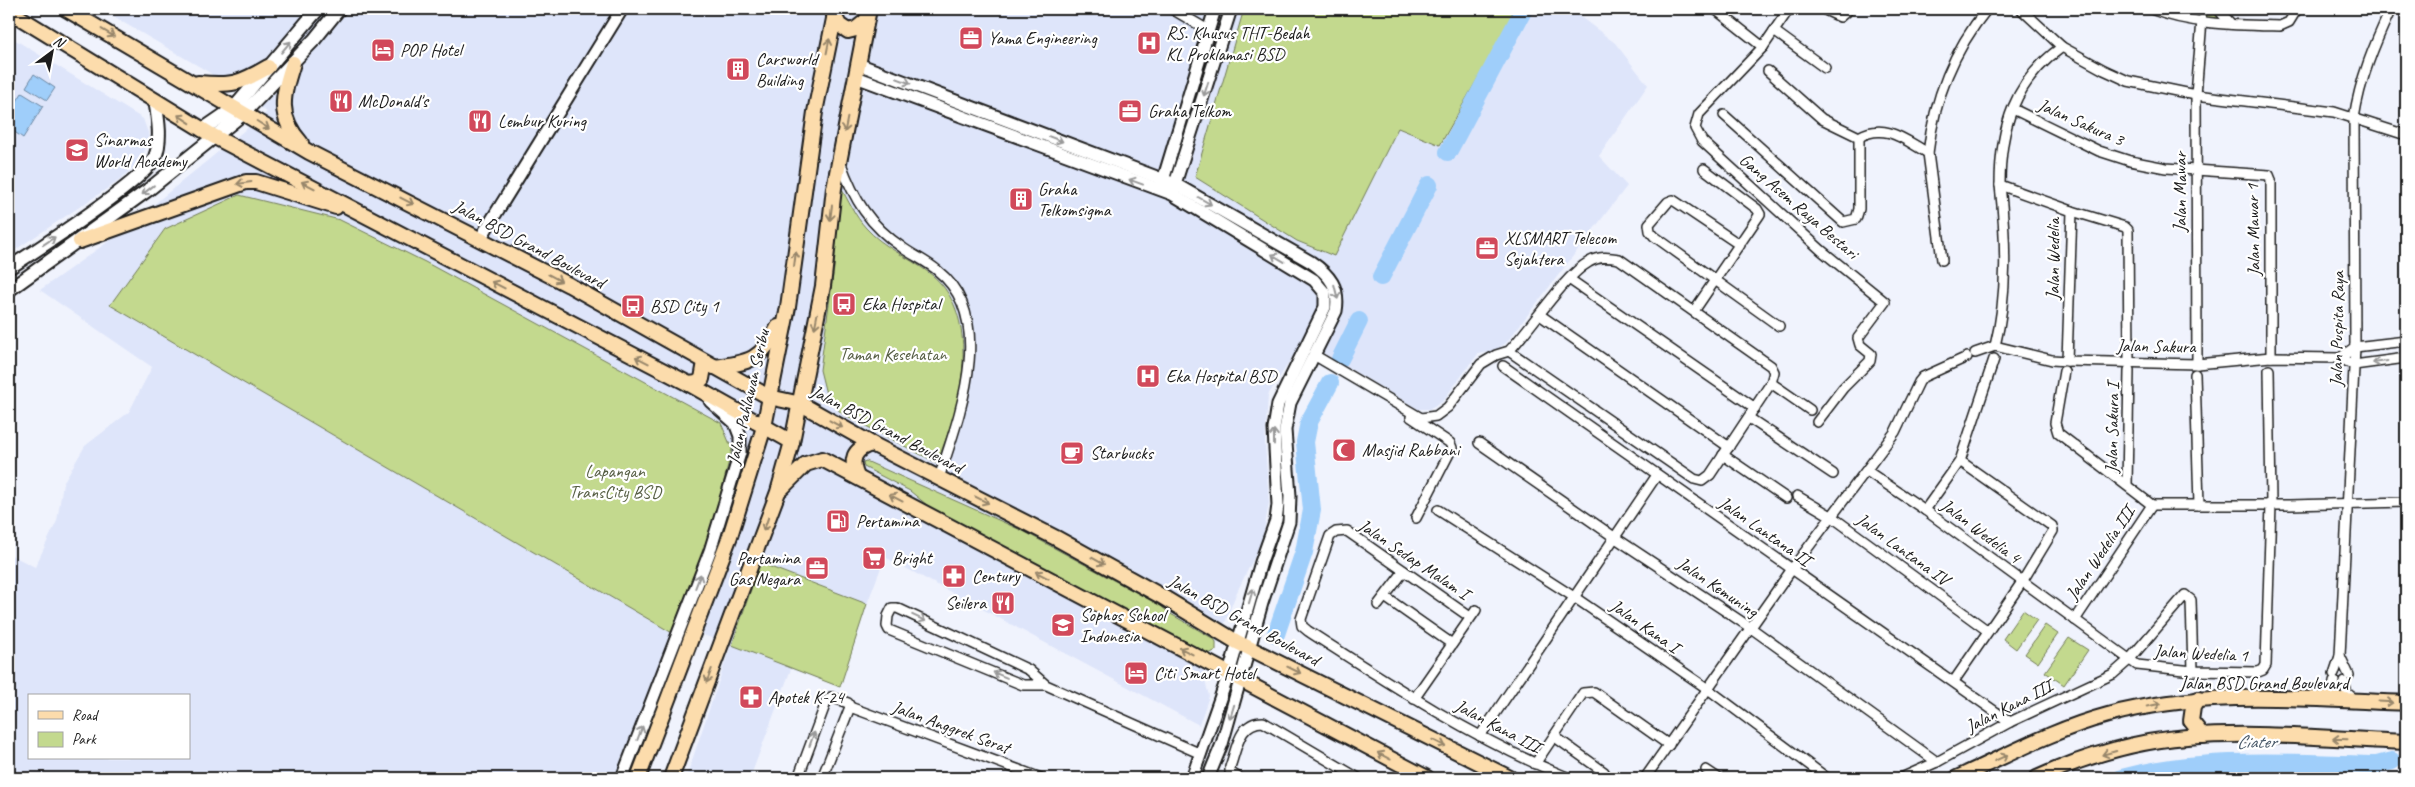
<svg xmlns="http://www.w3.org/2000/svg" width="2415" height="787" font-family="Caveat,sans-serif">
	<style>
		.built { fill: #dee5fa; fill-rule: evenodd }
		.green { fill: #c3d98e; stroke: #707a55 }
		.water { fill: #9fcefa; stroke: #6b87a1 }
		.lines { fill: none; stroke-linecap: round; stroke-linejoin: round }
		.river { stroke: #9fcefa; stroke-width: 18 }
		.minor-casing { stroke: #1c1c1c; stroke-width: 12 }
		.tertiary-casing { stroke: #1c1c1c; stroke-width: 15 }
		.secondary-casing { stroke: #1c1c1c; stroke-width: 16 }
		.primary-casing { stroke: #1c1c1c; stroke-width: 18 }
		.minor { stroke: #fff; stroke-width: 9 }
		.tertiary { stroke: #fff; stroke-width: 11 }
		.secondary { stroke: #fff; stroke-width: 12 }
		.primary { stroke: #fcdcac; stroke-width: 14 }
		.oneway { stroke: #97866b }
		.oneway2 { stroke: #999 }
		.labels { text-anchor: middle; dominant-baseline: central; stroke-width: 4.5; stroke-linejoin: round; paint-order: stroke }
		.poi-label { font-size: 18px; fill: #1c1c1c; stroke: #fff; text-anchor: start }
		.street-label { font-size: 18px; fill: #1c1c1c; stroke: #fff }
		.park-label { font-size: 18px; fill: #565e44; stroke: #fff }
		.water-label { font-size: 19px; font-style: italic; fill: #4a5a6a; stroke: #fff }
	</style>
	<rect width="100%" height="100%" fill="#f0f3fd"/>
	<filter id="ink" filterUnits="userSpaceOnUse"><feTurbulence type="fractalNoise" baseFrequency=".02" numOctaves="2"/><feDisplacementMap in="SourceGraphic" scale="10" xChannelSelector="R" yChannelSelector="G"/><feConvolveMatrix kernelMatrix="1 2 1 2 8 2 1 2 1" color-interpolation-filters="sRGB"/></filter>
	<g filter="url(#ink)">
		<g class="built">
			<path d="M100,9H1570L1615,43L1648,85L1599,156L1627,186L1506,343L1495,351L1478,354L1442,402L1430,409H1418L1303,341L1268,395L1265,443L1269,503L1262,541L1236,594L1204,677L1209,696L1199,725L885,557L867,604L840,687L791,669L750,778H686L731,645L678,626L622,778H89L70,773H49L48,778H9V554L35,567L57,521L63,483L85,446L129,412L152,367L40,290L109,241L267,112L207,71ZM29,696H189V758H29Z"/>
			<polygon points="9,36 143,119 150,138 140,161 117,182 9,254"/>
		</g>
		<g class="green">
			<polygon points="1244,9 1511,9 1512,18 1440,145 1398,128 1334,256 1297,241 1195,177"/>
			<polygon points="2161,9 2213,9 2223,19 2191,16"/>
			<path d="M840,186C848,200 855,216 866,228C883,247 908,257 928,272C970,302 967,364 956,409C951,427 943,446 937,463L841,413L826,394L820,370L834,268Z"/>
			<polygon points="239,195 340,220 425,262 721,423 732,449 708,544 674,634 110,305 165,229"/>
			<polygon points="866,461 1023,531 1161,606 1169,613 1214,639 1216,642 1216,650 1209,654 1205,654 933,510 910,491 864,467 863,462"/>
			<polygon points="760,563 867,604 840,687 732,645"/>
			<polygon points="2023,610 2037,620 2016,649 2003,639"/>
			<polygon points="2045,625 2058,634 2038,663 2025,654"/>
			<polygon points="2069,638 2088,650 2064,685 2045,672"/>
		</g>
		<g class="water">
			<polygon points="34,74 55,88 47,100 26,87"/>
			<polygon points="22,93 43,106 23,138 9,128 9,114"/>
		</g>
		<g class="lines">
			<g class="river">
				<polyline points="1448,152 1524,9"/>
				<polyline points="1381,277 1429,185"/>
				<polyline points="1340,359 1359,321"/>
				<polyline points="1276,634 1304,552 1312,510 1305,442 1309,422 1330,383"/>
				<path d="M2122,778C2202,756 2294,763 2377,765L2392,761"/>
			</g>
			<g class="minor-casing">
				<g id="minor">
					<polyline points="1172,9 1208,30"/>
					<polyline points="1715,9 1763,47"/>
					<polyline points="1789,9 1763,47 1699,114 1695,128 1702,141 1821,250 1885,302 1858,338 1860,345 1871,354 1870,361 1843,388 1817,422"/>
					<polyline points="1823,9 1840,17 1849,9"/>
					<polyline points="2021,9 2062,47 2104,70 2128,81 2196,95 2334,112 2406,135"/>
					<path d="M2151,9C2191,25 2238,25 2280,26L2289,22L2297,9"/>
					<polyline points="2218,9 2231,24"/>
					<polyline points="1774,31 1825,68"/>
					<path d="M2062,47C2014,81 2000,128 2000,185L2072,211L2067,361"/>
					<polyline points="2013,109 2099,151 2130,161 2166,168 2269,175 2271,180 2271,357"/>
					<polyline points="1724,115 1843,222 1856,219 1859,209 1859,137 1822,119 1768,71"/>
					<path d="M1859,137C1885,122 1905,140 1928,153"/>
					<path d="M840,161C854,200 869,225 903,248C914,256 928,262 938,271C998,319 958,419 939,478"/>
					<polyline points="2072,211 2125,227 2128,230 2129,362"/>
					<polyline points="1740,245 1673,200 1668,202 1649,224 1650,231 1654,236 1779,326"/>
					<path d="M1942,260L1928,153C1934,100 1953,51 1987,9"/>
					<polyline points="1569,279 1755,408"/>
					<polyline points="1694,311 1760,214 1757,209 1704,169"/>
					<polyline points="1540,315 1729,447"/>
					<path d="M1995,346C2008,294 2006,239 2000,185"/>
					<polyline points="1975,353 1995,346 2052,360 2067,361 2197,364 2271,357 2340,358 2354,365 2406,358"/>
					<path d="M1314,355L1421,418L1436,416L1448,407L1481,364L1496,355L1509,351C1531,328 1564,276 1589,262C1599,256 1609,257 1619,259L1771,366L1774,372L1771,383L1710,475L1702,481L1694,479L1509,351"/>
					<polyline points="2340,358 2355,347 2406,341"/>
					<polyline points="2197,364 2196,95 2202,20"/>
					<polyline points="1503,366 2010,722"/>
					<polyline points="2064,371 2055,423 2058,433 2152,505 2290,505 2406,502"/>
					<polyline points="2195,374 2199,505"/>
					<polyline points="1771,383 1810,410"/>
					<polyline points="1411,417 1450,443 1452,448 1416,518"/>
					<polyline points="1749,418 1833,474"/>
					<polyline points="1479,443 1614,537 1751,628 1937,762"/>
					<polyline points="1723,455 1786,498"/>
					<polyline points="1867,471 1925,510 2137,665 2193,671 2258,672 2263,670 2266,665 2271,504 2269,370"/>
					<polyline points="2127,485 2129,370"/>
					<polyline points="1797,496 1831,516 1988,631"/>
					<polyline points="1438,510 1574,597 1708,689 1827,778"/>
					<polyline points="1925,510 1960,461"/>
					<polyline points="1385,597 1452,644"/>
					<polyline points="1378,605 1404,571"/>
					<path d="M1470,617L1347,531L1336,532L1330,536L1301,619L1302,626L1308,631C1393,686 1476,740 1569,778"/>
					<polyline points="2075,620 2152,505"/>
					<polyline points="2340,656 2349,675"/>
					<path d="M2334,674L2340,656L2355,347L2354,118C2360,79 2374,45 2391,9"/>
					<polyline points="1954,681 2022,582 2053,531 2052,526 1960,461 1994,359"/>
					<polyline points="2344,682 2347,693 2355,700"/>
					<polyline points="1046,685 1023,685 889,630 887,626 888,616 892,608 897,608 1029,670 1046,685 1201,754"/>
					<polyline points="1414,699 1476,610"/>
					<polyline points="2324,699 2333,691 2334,681"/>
					<polyline points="850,707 1041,778"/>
					<polyline points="1480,736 1657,475"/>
					<polyline points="1555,737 1604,772 1607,778"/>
					<polyline points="1535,764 1583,693 1594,692 1669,745"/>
					<polyline points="1706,770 1718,778"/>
					<polyline points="798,778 827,700 831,697 848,703 850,707 822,778"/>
					<path d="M1239,778L1230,772V767C1237,748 1239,722 1263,722L1358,778"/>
					<polyline points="1645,778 1792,569 1895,432 1919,382 1923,377 1967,357"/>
					<polyline points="1901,778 1937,762 2010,722 2113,674 2129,660 2185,595 2191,600 2193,671"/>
				</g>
			</g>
			<g class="tertiary-casing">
				<g id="tertiary">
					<path d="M858,64L1175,184L1311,262C1330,275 1340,288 1336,311L1290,403L1285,430L1290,496L1289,522L1262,603L1222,744L1208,778"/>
					<polyline points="856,77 1172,194 1314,280 1325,293 1325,307 1278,404 1274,429 1278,505 1276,520 1261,562 1229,673 1192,778"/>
					<polyline points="1161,187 1215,9"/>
					<polyline points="1173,190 1231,9"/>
					<polyline points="480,239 622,9"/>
					<polyline points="622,778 710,551 740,453 740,436 735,423 710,401"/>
				</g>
			</g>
			<g class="secondary-casing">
				<g id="secondary">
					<polyline points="202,130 234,108 318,9"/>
					<path d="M9,268C36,250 145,181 155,157C162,140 158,118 155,100"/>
					<polyline points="9,290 148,190 244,113 314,40 339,9"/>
				</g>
			</g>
			<g class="primary-casing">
				<g id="primary">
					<polyline points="66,9 309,152 569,285 769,397 801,404 872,444 1056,538 1161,596 1237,642 1510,778"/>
					<polyline points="9,11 213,136 689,384 792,442"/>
					<polyline points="834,15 839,25 848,31 856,29 866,21"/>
					<path d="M293,63C283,95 276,115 301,143"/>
					<path d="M198,83C232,86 239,84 268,67"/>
					<polyline points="80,241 246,182 256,182 336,207"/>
					<path d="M714,367C749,363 762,360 778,327"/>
					<polyline points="689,384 697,383 702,379 705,362"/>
					<path d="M857,477C850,460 853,449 872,444"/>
					<polyline points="781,489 806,464 822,459 1427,778"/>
					<polyline points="2198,699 2193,707 2191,721 2203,736"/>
					<polyline points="638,778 730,536 764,427 788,307 815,112 836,9"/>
					<polyline points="671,778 778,492 792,442 823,286 834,188 869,9"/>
					<path d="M1957,778C2006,756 2055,729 2108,715C2205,689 2307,699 2406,703"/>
					<path d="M2037,778C2083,757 2136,741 2187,737C2259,731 2334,739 2406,742"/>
				</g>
			</g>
			<use href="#minor" class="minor"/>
			<use href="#tertiary" class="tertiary"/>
			<use href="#secondary" class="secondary"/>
			<use href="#primary" class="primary"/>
		</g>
		<defs><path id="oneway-shaft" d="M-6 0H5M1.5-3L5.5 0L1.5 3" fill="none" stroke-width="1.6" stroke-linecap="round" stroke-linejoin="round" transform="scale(1.25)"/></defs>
		<g class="oneway">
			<use href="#oneway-shaft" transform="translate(108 33) rotate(31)"/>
			<use href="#oneway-shaft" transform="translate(828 46) rotate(-79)"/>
			<use href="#oneway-shaft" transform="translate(184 119) rotate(-147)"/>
			<use href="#oneway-shaft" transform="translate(263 125) rotate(32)"/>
			<use href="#oneway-shaft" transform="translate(846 125) rotate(101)"/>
			<use href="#oneway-shaft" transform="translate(244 183) rotate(172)"/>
			<use href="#oneway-shaft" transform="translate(308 185) rotate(-153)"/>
			<use href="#oneway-shaft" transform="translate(407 201) rotate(27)"/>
			<use href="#oneway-shaft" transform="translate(831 213) rotate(97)"/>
			<use href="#oneway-shaft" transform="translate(795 259) rotate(-83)"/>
			<use href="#oneway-shaft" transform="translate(555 278) rotate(28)"/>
			<use href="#oneway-shaft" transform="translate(498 285) rotate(-153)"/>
			<use href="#oneway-shaft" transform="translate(816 321) rotate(101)"/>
			<use href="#oneway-shaft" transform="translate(642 360) rotate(-153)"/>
			<use href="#oneway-shaft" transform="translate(836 424) rotate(29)"/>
			<use href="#oneway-shaft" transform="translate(896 498) rotate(-152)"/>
			<use href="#oneway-shaft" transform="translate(982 500) rotate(27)"/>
			<use href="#oneway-shaft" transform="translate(766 524) rotate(109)"/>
			<use href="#oneway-shaft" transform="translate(1098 561) rotate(29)"/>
			<use href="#oneway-shaft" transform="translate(1042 575) rotate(-152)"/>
			<use href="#oneway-shaft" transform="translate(1186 651) rotate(-153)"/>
			<use href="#oneway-shaft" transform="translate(1294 670) rotate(26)"/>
			<use href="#oneway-shaft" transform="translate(709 676) rotate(111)"/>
			<use href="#oneway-shaft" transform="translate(2386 702) rotate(3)"/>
			<use href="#oneway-shaft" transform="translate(2154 705) rotate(-11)"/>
			<use href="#oneway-shaft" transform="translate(2340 739) rotate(-178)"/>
			<use href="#oneway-shaft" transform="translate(1439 743) rotate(26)"/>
			<use href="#oneway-shaft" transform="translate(2109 753) rotate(165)"/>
			<use href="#oneway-shaft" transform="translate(1384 756) rotate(-152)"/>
			<use href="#oneway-shaft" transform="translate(2001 758) rotate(-25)"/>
		</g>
		<g class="oneway2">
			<use href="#oneway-shaft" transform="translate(286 47) rotate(-50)"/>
			<use href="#oneway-shaft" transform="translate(904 81) rotate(21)"/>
			<use href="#oneway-shaft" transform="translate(1206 89) rotate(108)"/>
			<use href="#oneway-shaft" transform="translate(1056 139) rotate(21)"/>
			<use href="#oneway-shaft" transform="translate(1136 182) rotate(-160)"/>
			<use href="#oneway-shaft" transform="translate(148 190) rotate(142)"/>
			<use href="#oneway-shaft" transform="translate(1205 201) rotate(30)"/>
			<use href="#oneway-shaft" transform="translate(49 241) rotate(-34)"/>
			<use href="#oneway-shaft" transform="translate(1278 258) rotate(-149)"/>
			<use href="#oneway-shaft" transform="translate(1336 292) rotate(76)"/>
			<use href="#oneway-shaft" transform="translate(2380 362) rotate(172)"/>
			<use href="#oneway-shaft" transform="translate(1274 437) rotate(-90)"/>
			<use href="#oneway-shaft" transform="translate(698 581) rotate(-69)"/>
			<use href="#oneway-shaft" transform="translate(1251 596) rotate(-74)"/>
			<use href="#oneway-shaft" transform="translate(919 618) rotate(25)"/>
			<use href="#oneway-shaft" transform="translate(1000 675) rotate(-157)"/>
			<use href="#oneway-shaft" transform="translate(1232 712) rotate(107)"/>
			<use href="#oneway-shaft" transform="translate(640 733) rotate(-69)"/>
			<use href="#oneway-shaft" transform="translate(812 739) rotate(-70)"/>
		</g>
	</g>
	<defs>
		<g id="office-square" transform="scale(1.25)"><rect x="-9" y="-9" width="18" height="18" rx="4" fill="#d1495b" stroke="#fff"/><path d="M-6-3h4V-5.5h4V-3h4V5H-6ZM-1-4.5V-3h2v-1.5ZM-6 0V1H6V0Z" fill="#fff"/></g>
		<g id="hospital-square" transform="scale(1.25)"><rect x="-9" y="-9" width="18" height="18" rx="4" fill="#d1495b" stroke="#fff"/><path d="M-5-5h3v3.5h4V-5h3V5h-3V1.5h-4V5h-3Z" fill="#fff"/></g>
		<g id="hotel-square" transform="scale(1.25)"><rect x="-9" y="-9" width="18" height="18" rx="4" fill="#d1495b" stroke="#fff"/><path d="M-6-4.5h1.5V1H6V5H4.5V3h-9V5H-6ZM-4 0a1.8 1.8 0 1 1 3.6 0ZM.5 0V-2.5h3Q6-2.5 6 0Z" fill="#fff"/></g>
		<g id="building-square" transform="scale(1.25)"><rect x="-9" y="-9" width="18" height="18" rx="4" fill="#d1495b" stroke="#fff"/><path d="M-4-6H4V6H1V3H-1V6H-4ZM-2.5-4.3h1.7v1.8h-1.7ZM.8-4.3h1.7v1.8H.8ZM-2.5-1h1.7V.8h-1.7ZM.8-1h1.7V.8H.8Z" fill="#fff"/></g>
		<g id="restaurant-square" transform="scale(1.25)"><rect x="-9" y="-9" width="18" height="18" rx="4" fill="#d1495b" stroke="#fff"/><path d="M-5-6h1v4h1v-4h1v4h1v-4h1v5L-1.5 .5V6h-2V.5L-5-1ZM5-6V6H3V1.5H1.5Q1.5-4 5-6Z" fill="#fff"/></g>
		<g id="school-square" transform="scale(1.25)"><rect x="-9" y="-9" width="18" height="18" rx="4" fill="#d1495b" stroke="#fff"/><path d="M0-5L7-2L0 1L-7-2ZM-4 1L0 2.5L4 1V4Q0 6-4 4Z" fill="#fff"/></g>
		<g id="bus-square" transform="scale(1.25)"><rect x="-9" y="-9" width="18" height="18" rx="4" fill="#d1495b" stroke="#fff"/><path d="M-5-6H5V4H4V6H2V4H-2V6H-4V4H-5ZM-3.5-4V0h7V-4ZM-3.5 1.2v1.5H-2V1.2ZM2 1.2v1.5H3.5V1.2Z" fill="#fff"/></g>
		<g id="mosque-square" transform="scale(1.25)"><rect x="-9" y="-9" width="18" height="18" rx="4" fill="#d1495b" stroke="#fff"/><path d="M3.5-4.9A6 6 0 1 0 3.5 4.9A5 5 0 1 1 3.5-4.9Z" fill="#fff"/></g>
		<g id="cafe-square" transform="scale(1.25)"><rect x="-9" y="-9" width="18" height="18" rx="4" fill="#d1495b" stroke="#fff"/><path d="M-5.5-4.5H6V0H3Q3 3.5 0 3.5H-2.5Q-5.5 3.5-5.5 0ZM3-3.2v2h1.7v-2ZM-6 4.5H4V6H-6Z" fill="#fff"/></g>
		<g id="fuel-square" transform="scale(1.25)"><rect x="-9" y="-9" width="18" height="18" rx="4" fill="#d1495b" stroke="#fff"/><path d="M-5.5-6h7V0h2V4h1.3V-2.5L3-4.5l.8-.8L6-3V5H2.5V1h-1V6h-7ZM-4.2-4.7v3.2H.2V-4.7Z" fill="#fff"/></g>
		<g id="supermarket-square" transform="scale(1.25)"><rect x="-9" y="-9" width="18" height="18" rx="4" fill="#d1495b" stroke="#fff"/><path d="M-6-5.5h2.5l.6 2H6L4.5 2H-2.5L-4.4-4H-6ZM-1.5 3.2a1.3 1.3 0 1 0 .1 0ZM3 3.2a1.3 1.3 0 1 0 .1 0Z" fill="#fff"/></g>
		<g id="pharmacy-square" transform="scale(1.25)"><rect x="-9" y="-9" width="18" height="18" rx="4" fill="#d1495b" stroke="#fff"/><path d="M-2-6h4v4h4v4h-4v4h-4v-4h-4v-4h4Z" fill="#fff"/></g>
	</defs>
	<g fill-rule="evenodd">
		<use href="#office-square" x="971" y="38"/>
		<use href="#hospital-square" x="1149" y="43"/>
		<use href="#hotel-square" x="383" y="50"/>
		<use href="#building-square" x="738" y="69"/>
		<use href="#restaurant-square" x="341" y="101"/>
		<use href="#office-square" x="1130" y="111"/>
		<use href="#restaurant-square" x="480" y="121"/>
		<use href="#school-square" x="77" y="150"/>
		<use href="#building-square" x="1021" y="199"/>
		<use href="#office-square" x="1487" y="248"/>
		<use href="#bus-square" x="844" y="304"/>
		<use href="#bus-square" x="633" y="306"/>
		<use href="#hospital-square" x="1148" y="376"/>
		<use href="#mosque-square" x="1344" y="450"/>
		<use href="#cafe-square" x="1072" y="453"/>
		<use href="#fuel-square" x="838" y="521"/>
		<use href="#supermarket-square" x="874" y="558"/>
		<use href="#office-square" x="817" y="568"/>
		<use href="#pharmacy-square" x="954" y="576"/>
		<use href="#restaurant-square" x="1003" y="603"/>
		<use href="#school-square" x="1063" y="625"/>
		<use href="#hotel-square" x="1136" y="673"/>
		<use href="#pharmacy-square" x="751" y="697"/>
	</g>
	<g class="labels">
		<g class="poi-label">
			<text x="1166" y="33">RS. Khusus THT-Bedah<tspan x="1166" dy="21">KL Proklamasi BSD</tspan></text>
			<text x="988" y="38">Yama Engineering</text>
			<text x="400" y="50">POP Hotel</text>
			<text x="756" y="59">Carsworld<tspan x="756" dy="21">Building</tspan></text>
			<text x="358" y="101">McDonald's</text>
			<text x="1148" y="111">Graha Telkom</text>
			<text x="498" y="121">Lembur Kuring</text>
			<text x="94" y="140">Sinarmas<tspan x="94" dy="21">World Academy</tspan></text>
			<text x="1038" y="189">Graha<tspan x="1038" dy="21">Telkomsigma</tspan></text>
			<text x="1504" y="238">XLSMART Telecom<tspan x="1504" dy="21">Sejahtera</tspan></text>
			<text x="862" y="304">Eka Hospital</text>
			<text x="650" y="306">BSD City 1</text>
			<text x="1166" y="376">Eka Hospital BSD</text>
			<text x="1362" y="450">Masjid Rabbani</text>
			<text x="1090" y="453">Starbucks</text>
			<text x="856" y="521">Pertamina</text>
			<text x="800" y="558" text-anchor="end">Pertamina<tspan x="800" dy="21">Gas Negara</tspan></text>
			<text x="892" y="558">Bright</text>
			<text x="972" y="576">Century</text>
			<text x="986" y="603" text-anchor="end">Seilera</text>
			<text x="1080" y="615">Sophos School<tspan x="1080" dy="21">Indonesia</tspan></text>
			<text x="1154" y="673">Citi Smart Hotel</text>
			<text x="768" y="697">Apotek K-24</text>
		</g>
		<g class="street-label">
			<text transform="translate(2081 122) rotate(24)">Jalan Sakura 3</text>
			<text transform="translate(2180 192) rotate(-90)">Jalan Mawar</text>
			<text transform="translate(1799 206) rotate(41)">Gang Asem Raya Bestari</text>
			<text transform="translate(2253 230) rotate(-91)">Jalan Mawar 1</text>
			<text transform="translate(529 244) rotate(28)">Jalan BSD Grand Boulevard</text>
			<text transform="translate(2053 259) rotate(-90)">Jalan Wedelia</text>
			<text transform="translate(2337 329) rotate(-89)">Jalan Puspita Raya</text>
			<text transform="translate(2156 346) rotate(1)">Jalan Sakura</text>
			<text transform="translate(748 397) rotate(-77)">Jalan Pahlawan Seribu</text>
			<text transform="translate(2112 428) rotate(-89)">Jalan Sakura I</text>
			<text transform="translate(887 429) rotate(28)">Jalan BSD Grand Boulevard</text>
			<text transform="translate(1765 531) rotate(35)">Jalan Lantana II</text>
			<text transform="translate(1981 531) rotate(37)">Jalan Wedelia 4</text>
			<text transform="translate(1903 549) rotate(36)">Jalan Lantana IV</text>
			<text transform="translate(2100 553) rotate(-56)">Jalan Wedelia III</text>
			<text transform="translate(1414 559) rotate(34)">Jalan Sedap Malam I</text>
			<text transform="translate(1718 587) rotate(34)">Jalan Kemuning</text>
			<text transform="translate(1244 620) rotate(29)">Jalan BSD Grand Boulevard</text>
			<text transform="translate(1645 626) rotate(35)">Jalan Kana I</text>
			<text transform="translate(2201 653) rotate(3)">Jalan Wedelia 1</text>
			<text x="2264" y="683">Jalan BSD Grand Boulevard</text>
			<text transform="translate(2009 706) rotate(-27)">Jalan Kana III</text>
			<text transform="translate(1498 726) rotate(28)">Jalan Kana III</text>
			<text transform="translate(951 727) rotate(20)">Jalan Anggrek Serat</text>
		</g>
		<g class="park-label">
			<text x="893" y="354">Taman Kesehatan</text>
			<text x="615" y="471">Lapangan<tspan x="615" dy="21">TransCity BSD</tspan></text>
		</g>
		<g class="water-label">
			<text transform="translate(2256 742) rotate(-1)">Ciater</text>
		</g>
	</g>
	<rect width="2415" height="787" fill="none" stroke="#fff" stroke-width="30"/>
	<rect x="15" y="15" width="2385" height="757" fill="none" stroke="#1c1c1c" stroke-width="2" filter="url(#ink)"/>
	<rect x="28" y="694" width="162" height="65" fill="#ffffff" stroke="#a4a4a4"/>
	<rect x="38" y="711" width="25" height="8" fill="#fcdcac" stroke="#a4a4a4"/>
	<text x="72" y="720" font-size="15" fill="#1c1c1c">Road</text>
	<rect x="38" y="732" width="25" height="15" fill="#c3d98e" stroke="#a4a4a4"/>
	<text x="72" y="744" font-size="15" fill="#1c1c1c">Park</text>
	<g transform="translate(52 52) rotate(32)" stroke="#ffffff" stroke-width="4" paint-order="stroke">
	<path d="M0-4L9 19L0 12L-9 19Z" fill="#1c1c1c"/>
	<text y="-8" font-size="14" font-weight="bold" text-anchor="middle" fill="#1c1c1c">N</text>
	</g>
</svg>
